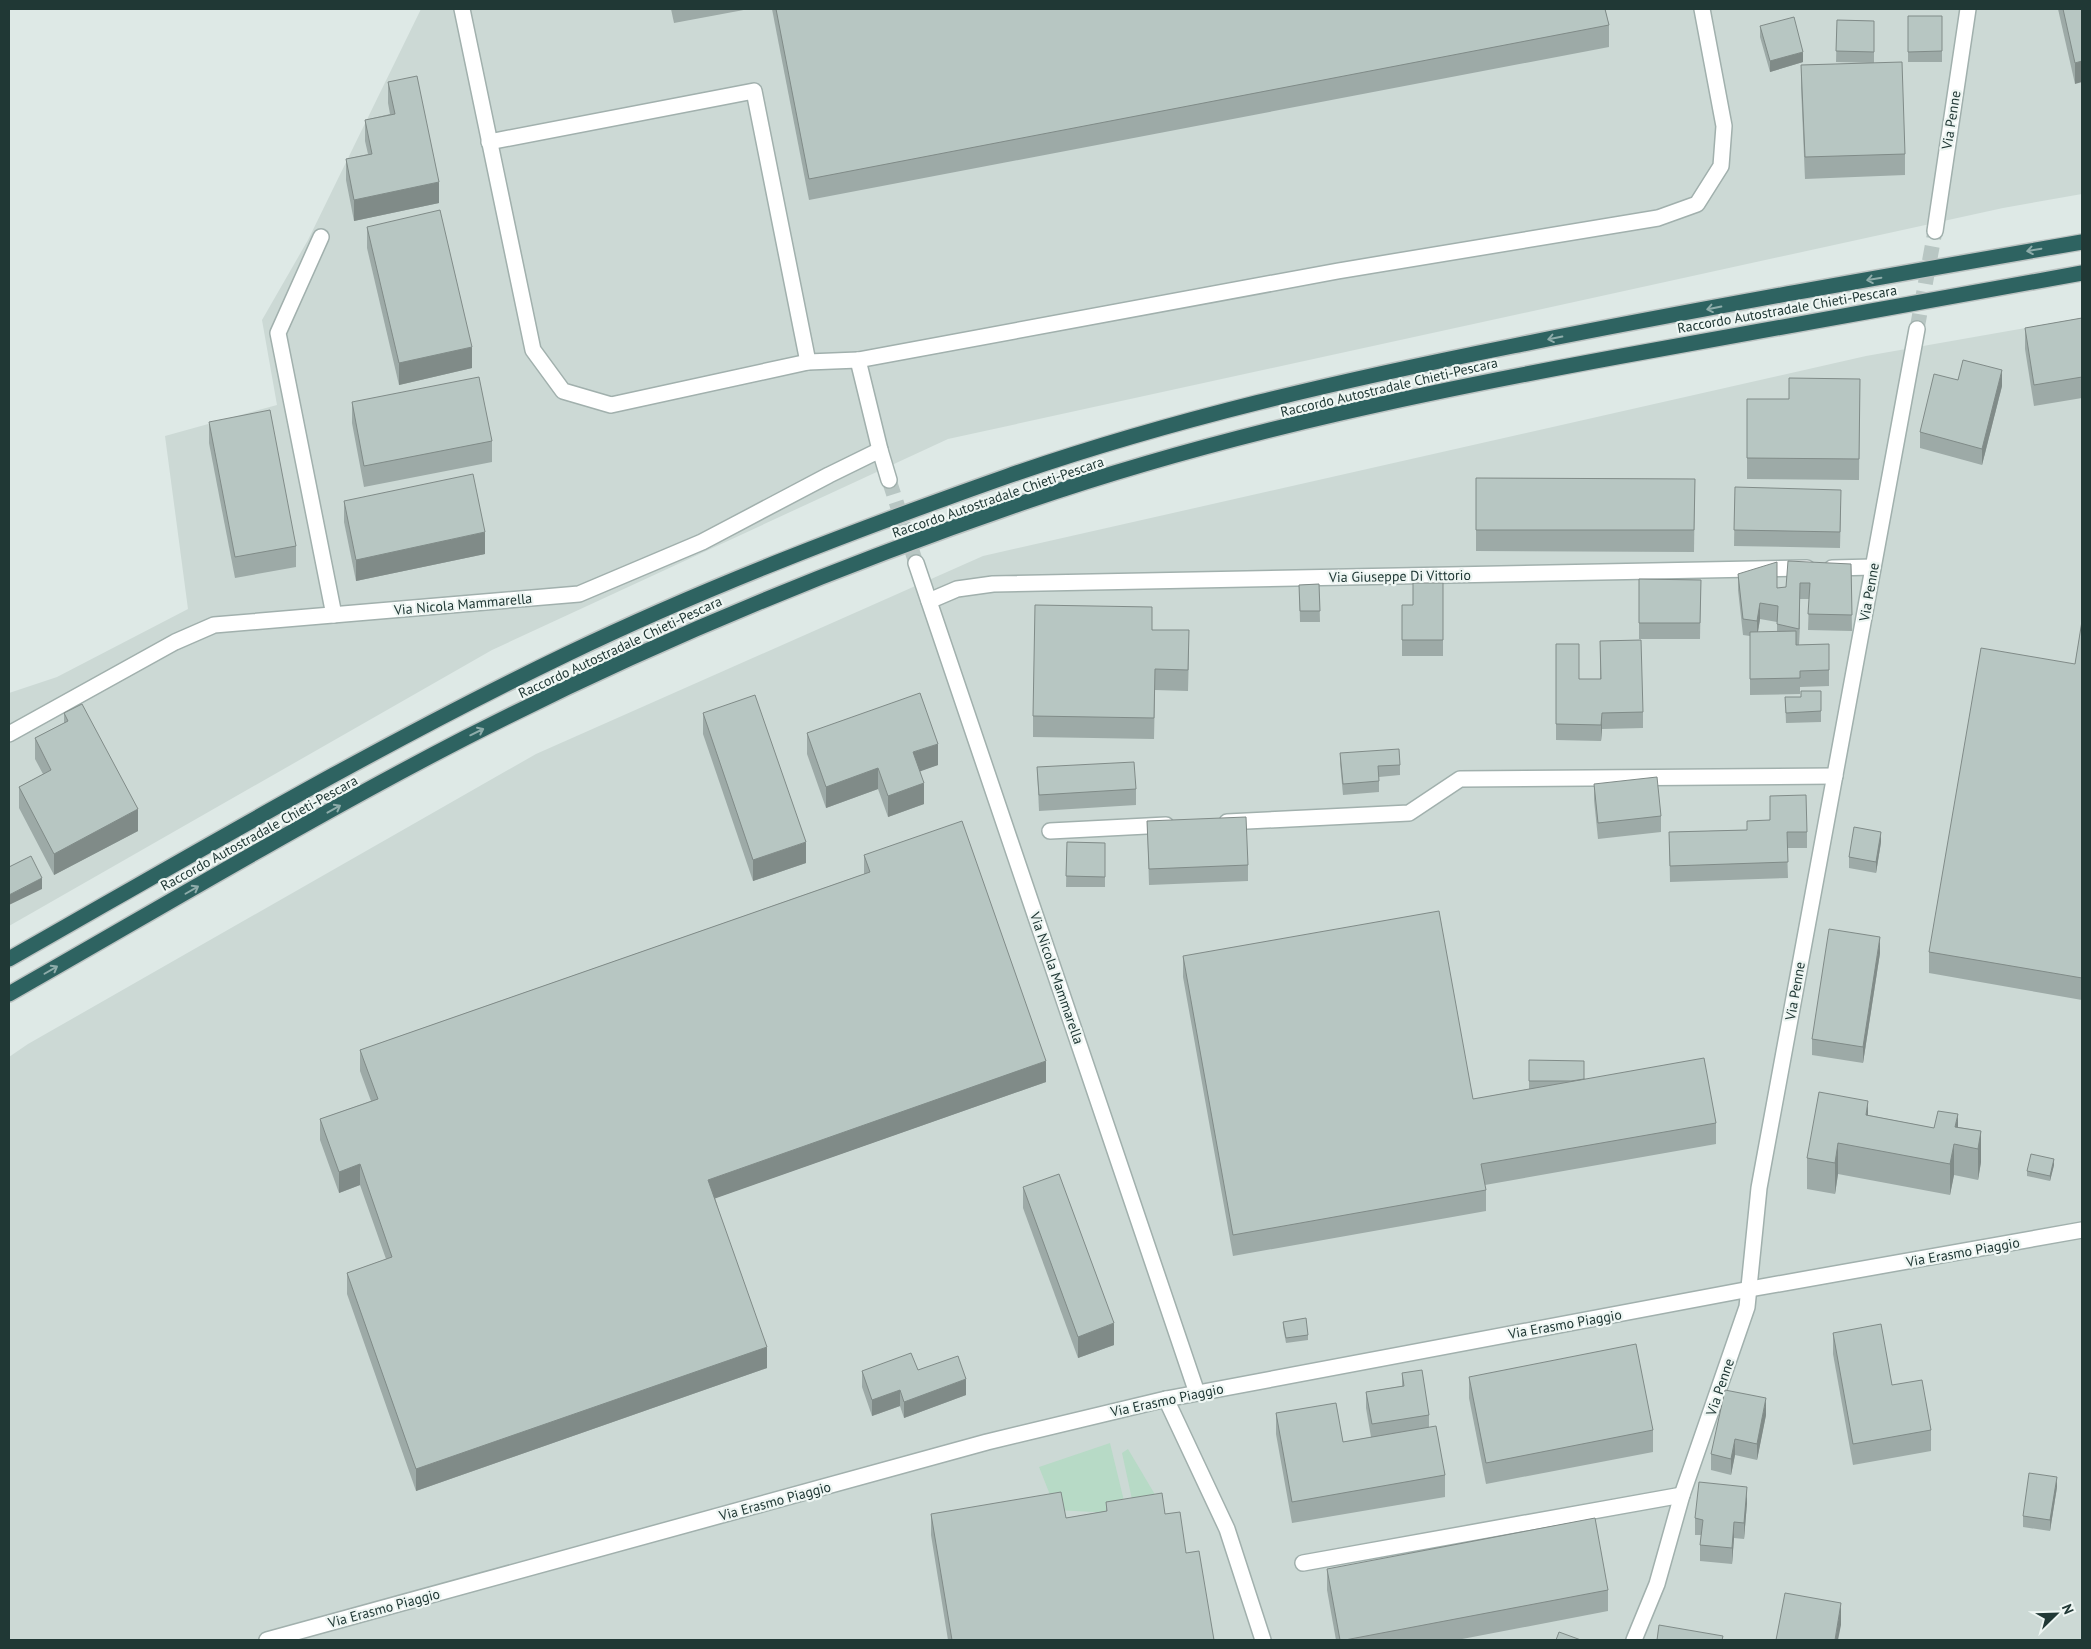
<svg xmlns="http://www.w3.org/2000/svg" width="2091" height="1649" font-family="'PT Sans',sans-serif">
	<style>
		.built { fill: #ccd9d5 }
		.green { fill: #b7dac6 }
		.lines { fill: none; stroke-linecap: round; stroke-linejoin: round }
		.minor-tunnel { stroke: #b8c6c3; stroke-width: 15; stroke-dasharray: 15 8; stroke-linecap: butt }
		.minor-casing { stroke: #a1b0ad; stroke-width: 18 }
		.highway-casing { stroke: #bcc3c2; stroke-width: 18 }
		.minor { stroke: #fff; stroke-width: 15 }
		.highway { stroke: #2e6361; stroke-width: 15 }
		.wall { fill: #9daaa7; fill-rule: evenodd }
		.shaded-wall { fill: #808b88 }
		.building { fill: #b7c6c2; stroke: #808b88 }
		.oneway { stroke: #8eacaa }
		.labels { text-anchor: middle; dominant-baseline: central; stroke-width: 4.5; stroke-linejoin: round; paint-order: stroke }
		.street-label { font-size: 14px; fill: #203835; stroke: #eef6f3 }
	</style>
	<rect width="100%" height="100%" fill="#dee9e6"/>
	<g class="built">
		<polygon points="421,9 2082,9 2082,194 2003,208 948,439 492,650 9,926 9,693 57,677 188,609 165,436 277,405 262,320 308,240"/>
		<polygon points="2082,318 2082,1640 9,1640 9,1057 28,1044 536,754 983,556 1866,356"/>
	</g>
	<g class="green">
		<polygon points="1110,1443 1124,1501 1112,1513 1056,1510 1039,1467"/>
		<polygon points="1128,1449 1160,1503 1133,1504 1122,1453"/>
	</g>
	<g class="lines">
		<g class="minor-tunnel">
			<polyline points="1917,329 1935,231"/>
			<polyline points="889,480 916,563"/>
		</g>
		<g class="minor-casing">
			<g id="minor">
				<polyline points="462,9 533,350 563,391 611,405 808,362 858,360 1338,271 1658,218 1697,204 1721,166 1724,126 1702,9"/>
				<polyline points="489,142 754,91 808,362"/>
				<polyline points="1935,231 1968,9"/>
				<polyline points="321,237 278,333 334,615"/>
				<polyline points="858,360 880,450"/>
				<polyline points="916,563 1197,1393"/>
				<polyline points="1832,568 1873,567"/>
				<polyline points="929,601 957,589 993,584 1807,568"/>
				<polyline points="9,734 175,642 214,625 579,594 702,542 829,475 880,450 889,480"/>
				<polyline points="1227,822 1409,813 1460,779 1835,776"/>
				<polyline points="1050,831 1166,825"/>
				<polyline points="1166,1399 1227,1529 1263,1640"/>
				<polyline points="1303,1563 1682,1495"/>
				<polyline points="267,1640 987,1442 1166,1399 1750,1289 2082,1230"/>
				<polyline points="1634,1640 1657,1584 1682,1495 1747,1307 1759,1188 1917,329"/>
			</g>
		</g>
		<g class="highway-casing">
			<g id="highway">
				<path d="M9,959C192,855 374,747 565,655C708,586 858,529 1008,476C1172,419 1343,380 1513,346C1702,308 1892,275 2082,242"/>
				<path d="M9,994C160,908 310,818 465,738C646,645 835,567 1028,501C1232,431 1444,388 1655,350C1797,324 1940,299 2082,273"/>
			</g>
		</g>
		<use href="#minor" class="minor"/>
		<use href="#highway" class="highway"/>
	</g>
	<g class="wall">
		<polygon points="671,9 749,9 674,23"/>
		<polygon points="772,9 1605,9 1609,25 1609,47 809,200"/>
		<polygon points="2058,9 2082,9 2075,84"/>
		<rect x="1908" y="16" width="34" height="46"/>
		<polygon points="1837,20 1874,21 1874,63 1905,154 1905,175 1805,179 1801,87 1801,65 1873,63 1836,62"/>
		<polygon points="1760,26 1803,62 1770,72 1760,37"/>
		<polygon points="388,82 439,203 354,221 346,180 346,159 368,154 365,141 365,120 390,114 388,103"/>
		<polygon points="367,227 472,368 399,385 367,248"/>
		<polygon points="2082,318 2082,398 2034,406 2025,349 2025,328"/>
		<polygon points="1860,379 1859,480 1747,479 1747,399 1789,399"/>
		<polygon points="1958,380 2002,386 1982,465 1920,448 1920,432"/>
		<polygon points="352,402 492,441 492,462 364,487 352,423"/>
		<polygon points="209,422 296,546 296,567 235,578 209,443"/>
		<polygon points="1476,478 1695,479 1694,552 1476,551"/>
		<polygon points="1735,487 1841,506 1840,548 1734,546"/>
		<polygon points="344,501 485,554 356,581 344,522"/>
		<path d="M1851,564L1852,631L1808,630L1809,599H1800L1799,645L1829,644V686L1800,687V694L1750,695V636L1743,635L1738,590V574L1777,588L1786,587ZM1760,619L1777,622V632H1758Z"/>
		<polygon points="1639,579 1701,580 1700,639 1639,639"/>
		<polygon points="1443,583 1443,656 1402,656 1402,605 1413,605"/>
		<polygon points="1319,584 1320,622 1300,622 1299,585"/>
		<polygon points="2082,621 2082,1000 1929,973 1929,952 2075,664"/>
		<polygon points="1152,630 1189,651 1188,691 1155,690 1154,739 1033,737 1033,716"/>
		<polygon points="1600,641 1643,712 1643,728 1602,729 1601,741 1556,740 1556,644 1579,679 1600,679"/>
		<polygon points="1785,697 1821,711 1821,722 1786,723"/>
		<polygon points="64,713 138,831 54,875 19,808 19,787 43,774 35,759 35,738 64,723"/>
		<polygon points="703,713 806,863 753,881 703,734"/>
		<polygon points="807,733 938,765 919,771 924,804 888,817 878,789 826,808 807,754"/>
		<polygon points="1340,753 1400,765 1400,775 1379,777 1379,792 1343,795 1340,763"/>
		<polygon points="1037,767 1136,789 1136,805 1039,811"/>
		<polygon points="1594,784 1661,816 1661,832 1598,839 1594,800"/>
		<polygon points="1770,796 1807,832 1807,848 1787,848 1788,878 1670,882 1669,832 1747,830 1770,820"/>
		<polygon points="1147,821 1248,865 1248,881 1149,885"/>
		<polygon points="1067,842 1105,843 1105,887 1066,887"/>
		<polygon points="1881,842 1876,873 1849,868 1849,857"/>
		<polygon points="864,855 1046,1082 715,1198 767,1368 416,1491 347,1294 347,1273 386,1259 360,1185 339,1193 320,1140 320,1119 371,1101 360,1071 360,1050 864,874"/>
		<polygon points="1880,953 1863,1063 1812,1055 1812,1039"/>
		<polygon points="1183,956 1473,1099 1529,1089 1529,1060 1716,1123 1716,1144 1485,1185 1486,1190 1486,1211 1233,1256 1183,977"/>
		<polygon points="1868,1115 1934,1128 1958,1127 1981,1131 1981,1162 1978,1180 1954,1175 1950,1195 1838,1174 1835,1194 1807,1189 1807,1158"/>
		<polygon points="2054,1165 2050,1181 2027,1176 2027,1171"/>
		<polygon points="1023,1187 1114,1345 1078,1358 1023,1208"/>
		<polygon points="1283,1322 1308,1335 1308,1340 1286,1343 1283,1327"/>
		<polygon points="1833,1333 1892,1385 1931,1430 1931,1451 1853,1465 1833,1354"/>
		<polygon points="918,1370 966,1395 904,1418 900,1406 872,1416 862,1387 862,1371"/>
		<polygon points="1402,1373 1429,1415 1429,1427 1445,1475 1445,1497 1292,1523 1276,1434 1276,1413 1343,1442 1371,1437 1366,1408 1366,1392 1402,1386"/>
		<polygon points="1469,1377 1653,1430 1653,1452 1486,1484 1469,1398"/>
		<polygon points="1766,1415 1757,1460 1735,1455 1731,1475 1711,1470 1711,1454"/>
		<polygon points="2057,1487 2050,1531 2023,1527 2023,1516"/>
		<polygon points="1106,1502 1165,1514 1186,1553 1214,1640 948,1640 931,1535 931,1514 1066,1518 1106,1511"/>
		<polygon points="1747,1503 1744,1539 1734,1538 1732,1564 1700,1561 1700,1545 1701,1535 1695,1535 1695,1518"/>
		<polygon points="1327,1569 1608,1590 1608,1611 1457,1640 1336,1640 1327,1590"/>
	</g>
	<g class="shaded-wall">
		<polygon points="1803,52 1803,62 1770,72 1770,61"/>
		<polygon points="2082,61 2082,82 2075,84 2075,63"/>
		<polygon points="439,182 439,203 354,221 354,200"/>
		<polygon points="472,347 472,368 399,385 399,363"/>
		<polygon points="2002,370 2002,386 1982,465 1982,449"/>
		<polygon points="485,532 485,554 356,581 356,560"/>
		<polygon points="1800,583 1800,599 1799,645 1799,629"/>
		<polygon points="1760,603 1760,619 1757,637 1757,621"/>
		<polygon points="1602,713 1602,729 1601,741 1601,725"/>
		<polygon points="938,744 938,765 913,774 913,752"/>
		<polygon points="878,768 878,789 826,808 826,787"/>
		<polygon points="924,783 924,804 888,817 888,796"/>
		<polygon points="138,809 138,831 54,875 54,854"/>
		<polygon points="10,816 10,832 9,833 9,817"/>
		<polygon points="1881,832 1881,842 1876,873 1876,862"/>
		<polygon points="806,842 806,863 753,881 753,860"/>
		<polygon points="42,878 42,889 9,905 9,895"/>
		<polygon points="1880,937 1880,953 1863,1063 1863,1047"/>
		<polygon points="1046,1061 1046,1082 708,1201 708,1180"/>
		<polygon points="1868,1101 1868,1132 1866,1115"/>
		<polygon points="1958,1114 1958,1145 1955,1127"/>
		<polygon points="1981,1131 1981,1162 1978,1180 1978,1149"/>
		<polygon points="1838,1143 1838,1174 1835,1194 1835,1163"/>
		<polygon points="1954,1144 1954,1175 1950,1195 1950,1164"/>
		<polygon points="2054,1159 2054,1165 2050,1181 2050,1176"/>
		<polygon points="360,1164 360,1185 339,1193 339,1172"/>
		<polygon points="1114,1323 1114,1345 1078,1358 1078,1337"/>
		<polygon points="767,1347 767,1368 416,1491 416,1469"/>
		<polygon points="966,1379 966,1395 904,1418 904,1402"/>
		<polygon points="900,1390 900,1406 872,1416 872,1400"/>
		<polygon points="1766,1398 1766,1415 1757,1460 1757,1444"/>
		<polygon points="1735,1439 1735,1455 1731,1475 1731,1459"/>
		<polygon points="2057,1477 2057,1487 2050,1531 2050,1520"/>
		<polygon points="1747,1487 1747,1503 1744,1539 1744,1523"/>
		<polygon points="1734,1522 1734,1538 1732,1564 1732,1548"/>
		<polygon points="1841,1603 1841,1625 1838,1640 1835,1640"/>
	</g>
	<g class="building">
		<polygon points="776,9 1605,9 1609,25 809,179"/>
		<polygon points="2063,9 2082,9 2082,61 2075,63"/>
		<polygon points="1908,16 1942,16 1942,51 1908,52"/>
		<polygon points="1794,17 1803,52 1770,61 1760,26"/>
		<polygon points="1837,20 1874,21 1874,52 1836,51"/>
		<polygon points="1902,62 1905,154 1805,157 1801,65"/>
		<polygon points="417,76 439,182 354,200 346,159 372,154 365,120 395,114 388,82"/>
		<polygon points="440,210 472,347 399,363 367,227"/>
		<polygon points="2082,318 2082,377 2034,385 2025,328"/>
		<polygon points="1963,360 2002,370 1982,449 1920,432 1934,374 1958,380"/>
		<polygon points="479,377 492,441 364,466 352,402"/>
		<polygon points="1789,378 1860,379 1859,459 1747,458 1747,399 1789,399"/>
		<polygon points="270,410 296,546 235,557 209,422"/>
		<polygon points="473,474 485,532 356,560 344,501"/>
		<polygon points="1476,478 1695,479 1694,530 1476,530"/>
		<polygon points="1735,487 1841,490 1840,532 1734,530"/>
		<polygon points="1788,561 1851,564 1852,615 1808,614 1810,583 1800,583 1799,629 1777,624 1778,606 1760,603 1757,621 1743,619 1738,574 1777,562 1777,588 1786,587"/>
		<polygon points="1639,579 1701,580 1700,623 1639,623"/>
		<polygon points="1413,583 1443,583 1443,640 1402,640 1402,605 1413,605"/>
		<polygon points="1319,584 1320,611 1300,611 1299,585"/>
		<polygon points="1035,605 1152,607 1152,630 1189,630 1188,670 1155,669 1154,718 1033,716"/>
		<polygon points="2082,621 2082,978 1929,952 1981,648 2075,664"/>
		<polygon points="1796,631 1796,645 1829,644 1829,670 1800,671 1800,678 1750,679 1750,632"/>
		<polygon points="1641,640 1643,712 1602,713 1601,725 1556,724 1556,644 1579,644 1579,679 1601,679 1600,641"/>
		<polygon points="1801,691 1821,691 1821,711 1786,713 1785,697 1801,697"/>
		<polygon points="920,693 938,744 913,752 924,783 888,796 878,768 826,787 807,733"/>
		<polygon points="755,695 806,842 753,860 703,713"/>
		<polygon points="82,704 138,809 54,854 19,787 51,770 35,738 68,721 64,713"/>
		<polygon points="1399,749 1400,765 1378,766 1379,781 1343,784 1340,753"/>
		<polygon points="1134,762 1136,789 1039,795 1037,767"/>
		<polygon points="1657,777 1661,816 1598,823 1594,784"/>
		<polygon points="1806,795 1807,832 1787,832 1788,862 1670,866 1669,832 1747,830 1747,821 1770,820 1770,796"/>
		<polygon points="1246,817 1248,865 1149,869 1147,821"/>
		<polygon points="962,821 1046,1061 708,1180 767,1347 416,1469 347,1273 392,1257 360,1164 339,1172 320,1119 378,1099 360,1050 870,872 864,855"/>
		<polygon points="1854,827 1881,832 1876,862 1849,857"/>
		<polygon points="1067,842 1105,843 1105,877 1066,876"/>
		<polygon points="31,856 42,878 9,895 9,867"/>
		<polygon points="1439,911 1473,1099 1704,1058 1716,1123 1481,1164 1486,1190 1233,1235 1183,956"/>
		<polygon points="1829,929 1880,937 1863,1047 1812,1039"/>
		<polygon points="1529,1060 1584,1061 1584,1079 1571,1081 1529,1081"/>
		<polygon points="1819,1092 1868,1101 1866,1115 1934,1128 1938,1111 1958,1114 1955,1127 1981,1131 1978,1149 1954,1144 1950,1164 1838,1143 1835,1163 1807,1158"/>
		<polygon points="2031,1154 2054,1159 2050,1176 2027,1171"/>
		<polygon points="1059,1174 1114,1323 1078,1337 1023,1187"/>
		<polygon points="1306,1318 1308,1335 1286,1338 1283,1322"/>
		<polygon points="1881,1324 1892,1385 1922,1380 1931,1430 1853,1444 1833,1333"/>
		<polygon points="1636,1344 1653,1430 1486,1463 1469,1377"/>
		<polygon points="911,1353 918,1370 958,1356 966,1379 904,1402 900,1390 872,1400 862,1371"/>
		<polygon points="1422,1370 1429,1415 1372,1424 1366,1392 1404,1386 1402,1373"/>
		<polygon points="1725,1390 1766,1398 1757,1444 1735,1439 1731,1459 1711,1454"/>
		<polygon points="1336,1403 1343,1442 1436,1426 1445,1475 1292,1502 1276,1413"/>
		<polygon points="2029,1473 2057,1477 2050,1520 2023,1516"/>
		<polygon points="1699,1482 1747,1487 1744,1523 1734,1522 1732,1548 1700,1545 1703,1520 1695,1518"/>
		<polygon points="1061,1492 1066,1518 1107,1511 1106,1502 1162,1493 1165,1514 1180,1512 1186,1553 1199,1551 1214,1640 952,1640 931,1514"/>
		<polygon points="1595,1518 1608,1590 1345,1640 1340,1640 1327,1569"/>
		<polygon points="1785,1593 1841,1603 1835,1640 1776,1640"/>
		<polygon points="1659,1625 1723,1636 1722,1640 1657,1640"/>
		<polygon points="1559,1632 1581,1640 1556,1640"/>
	</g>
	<defs><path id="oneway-shaft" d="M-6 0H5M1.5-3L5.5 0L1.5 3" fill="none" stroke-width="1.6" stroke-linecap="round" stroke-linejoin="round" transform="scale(1.25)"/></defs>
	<g class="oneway">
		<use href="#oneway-shaft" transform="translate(2034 250) rotate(170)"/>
		<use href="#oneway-shaft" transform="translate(1874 279) rotate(170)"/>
		<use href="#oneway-shaft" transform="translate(1714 308) rotate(169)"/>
		<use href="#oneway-shaft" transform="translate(1555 338) rotate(169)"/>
		<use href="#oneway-shaft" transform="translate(477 732) rotate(-26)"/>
		<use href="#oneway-shaft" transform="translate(334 809) rotate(-29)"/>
		<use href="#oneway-shaft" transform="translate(192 890) rotate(-30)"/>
		<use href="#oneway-shaft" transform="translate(51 970) rotate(-30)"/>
	</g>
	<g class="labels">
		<g class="street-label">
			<text transform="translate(1951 120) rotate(-81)">Via Penne</text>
			<text transform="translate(1787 309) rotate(-10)">Raccordo Autostradale Chieti-Pescara</text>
			<text transform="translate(1389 387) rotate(-13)">Raccordo Autostradale Chieti-Pescara</text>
			<text transform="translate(998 497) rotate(-19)">Raccordo Autostradale Chieti-Pescara</text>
			<text transform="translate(1400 576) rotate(-1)">Via Giuseppe Di Vittorio</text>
			<text transform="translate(1869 592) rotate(-80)">Via Penne</text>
			<text transform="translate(463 604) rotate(-5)">Via Nicola Mammarella</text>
			<text transform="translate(620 647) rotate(-25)">Raccordo Autostradale Chieti-Pescara</text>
			<text transform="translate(259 833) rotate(-29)">Raccordo Autostradale Chieti-Pescara</text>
			<text transform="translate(1057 978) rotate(71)">Via Nicola Mammarella</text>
			<text transform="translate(1795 991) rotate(-80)">Via Penne</text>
			<text transform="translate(1963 1252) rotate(-10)">Via Erasmo Piaggio</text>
			<text transform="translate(1565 1324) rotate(-10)">Via Erasmo Piaggio</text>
			<text transform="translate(1720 1387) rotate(-71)">Via Penne</text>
			<text transform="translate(1167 1400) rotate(-12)">Via Erasmo Piaggio</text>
			<text transform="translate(775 1501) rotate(-15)">Via Erasmo Piaggio</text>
			<text transform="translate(384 1608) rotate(-15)">Via Erasmo Piaggio</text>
		</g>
	</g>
	<rect width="2091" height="1649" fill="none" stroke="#203835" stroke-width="20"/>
	<g transform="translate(2056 1614) rotate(67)" stroke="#eef6f3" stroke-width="4" paint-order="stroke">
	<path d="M0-4L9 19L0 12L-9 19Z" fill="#203835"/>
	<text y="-8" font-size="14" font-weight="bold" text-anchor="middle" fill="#203835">N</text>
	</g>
</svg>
